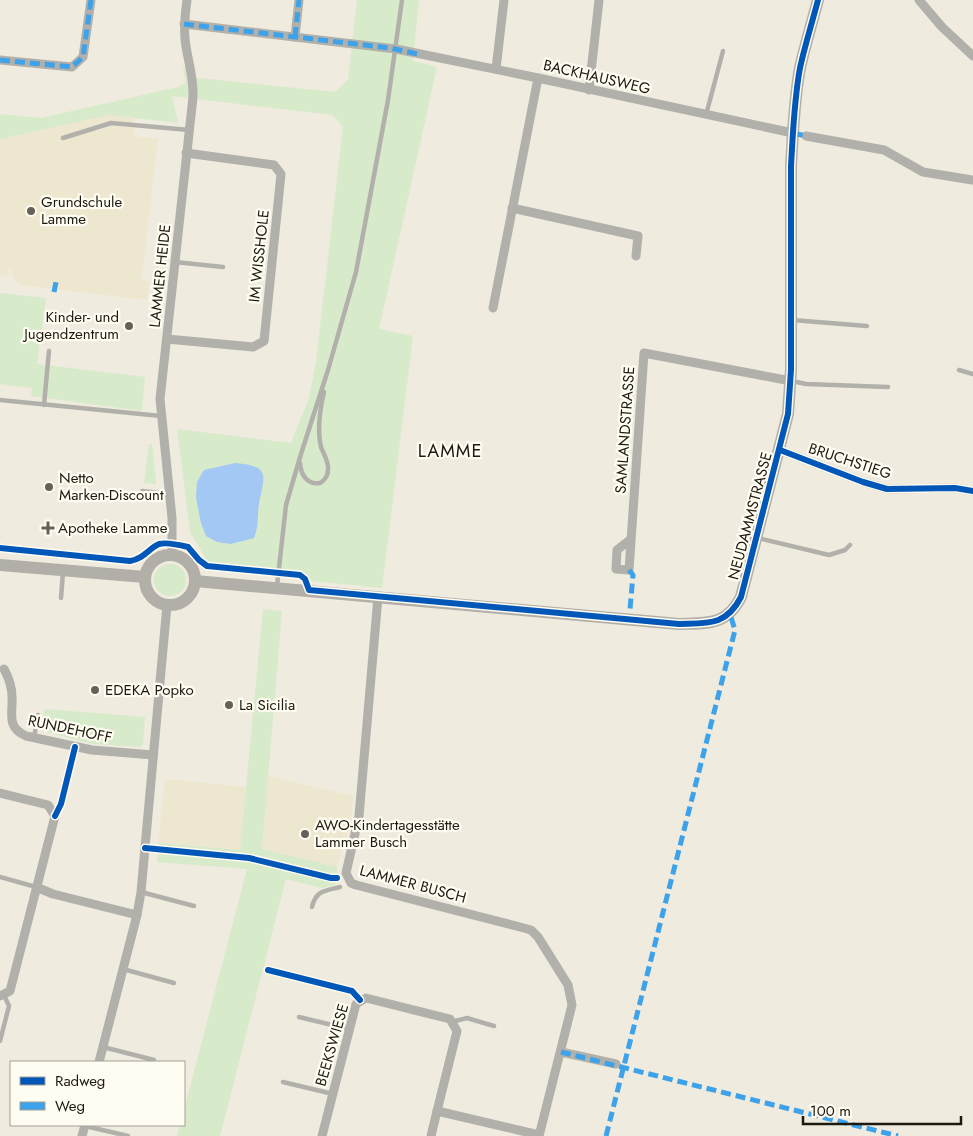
<svg xmlns="http://www.w3.org/2000/svg" width="973" height="1136" font-family="Jost,sans-serif">
	<style>
		.built { fill: #eee7d0 }
		.green { fill: #d7eaca }
		.water { fill: #a3c8f4 }
		.lines { fill: none; stroke-linecap: round; stroke-linejoin: round }
		.service { stroke: #b2b0aa; stroke-width: 4.5 }
		.minor { stroke: #b2b0aa; stroke-width: 9 }
		.secondary { stroke: #b1afa7; stroke-width: 12 }
		.quiet { stroke: #3da2ea; stroke-width: 5; stroke-dasharray: 10 5; stroke-linecap: butt }
		.cycleway-casing { stroke: #fffcf2; stroke-width: 9 }
		.cycleway { stroke: #0057b8; stroke-width: 6 }
		.poi-dot { fill: #666258; stroke: #fffcf2; stroke-width: 2 }
		.labels { text-anchor: middle; dominant-baseline: central; stroke-width: 4.5; stroke-linejoin: round; paint-order: stroke }
		.street-label { font-size: 15px; fill: #1c1910; stroke: #fffcf2 }
		.poi-label { font-size: 15px; fill: #1c1910; stroke: #fffcf2; text-anchor: start }
		.quarter-label { font-size: 18px; letter-spacing: 1px; fill: #1c1910; stroke: #fffcf2 }
	</style>
	<rect width="100%" height="100%" fill="#efebde"/>
	<g class="built">
		<polygon points="109,115 133,118 133,136 158,139 142,276 142,280 149,281 147,300 19,285 12,276 12,268 9,268 8,276 0,275 0,139"/>
		<polygon points="268,776 353,796 351,819 337,867 262,849"/>
		<polygon points="165,779 246,787 240,850 158,843"/>
	</g>
	<g class="green">
		<polygon points="357,0 419,0 413,61 437,67 379,329 413,336 382,588 312,581 302,571 208,562 190,532 177,429 291,443 309,398 316,362 343,126 332,115 172,96 178,123 109,115 0,139 0,114 41,118 178,87 186,83 183,67 186,67 189,82 198,78 335,92 348,80"/>
		<polygon points="0,293 46,298 37,364 145,377 142,411 31,396 32,388 0,384"/>
		<polygon points="149,444 152,444 156,484 154,484 144,483"/>
		<circle cx="170" cy="580" r="16"/>
		<polygon points="263,609 282,611 262,849 337,867 336,884 322,888 286,879 220,1136 177,1136 180,1125 184,1125 184,1110 247,869 157,862 158,843 240,850"/>
		<polygon points="45,709 145,717 143,744 140,747 93,744 47,732 43,719"/>
	</g>
	<path class="water" d="M235,463C272,466 264,476 259,504C257,516 259,527 254,538L231,544L217,542L206,536L201,523L196,498L197,482L204,470Z"/>
	<g class="lines">
		<g class="service">
			<polyline points="706,115 723,51"/>
			<polyline points="63,138 111,123 189,130"/>
			<polyline points="175,262 223,267"/>
			<polyline points="792,320 867,326"/>
			<polyline points="959,370 973,374"/>
			<polyline points="792,381 806,384 888,387"/>
			<polyline points="0,400 161,416"/>
			<polyline points="44,405 49,351"/>
			<path d="M300,463C301,475 307,485 320,483C325,480 328,476 328,470C329,462 324,455 321,447C317,430 320,409 324,392"/>
			<polyline points="142,491 169,494"/>
			<polyline points="758,538 829,555 845,550 850,545"/>
			<polyline points="277,586 286,505 301,454 328,370 356,272 388,100 402,0"/>
			<polyline points="61,598 63,572"/>
			<polyline points="34,738 38,715"/>
			<polyline points="0,877 36,887"/>
			<polyline points="141,892 194,906"/>
			<path d="M312,907C316,890 325,891 340,887"/>
			<polyline points="123,969 174,983"/>
			<polyline points="268,970 352,991 360,1000"/>
			<polyline points="299,1017 349,1029"/>
			<polyline points="451,1022 467,1018 494,1026"/>
			<polyline points="0,1041 9,1006 4,995"/>
			<polyline points="103,1047 154,1060"/>
			<polyline points="283,1082 333,1094"/>
			<polyline points="85,1126 128,1136"/>
		</g>
		<g class="minor">
			<polyline points="919,0 942,27 973,56"/>
			<polyline points="184,24 396,49 538,78 793,133"/>
			<polyline points="295,37 299,0"/>
			<polyline points="0,60 72,67 83,57 91,0"/>
			<polyline points="496,69 504,0"/>
			<polyline points="589,90 599,0"/>
			<polyline points="806,136 884,150 923,172 972,180"/>
			<polyline points="512,208 638,236 636,256"/>
			<polyline points="493,308 538,78"/>
			<polyline points="167,339 253,347 264,341 281,174 274,165 186,153"/>
			<polyline points="780,450 863,482 887,489 955,488 973,491"/>
			<polyline points="631,539 617,550 616,569 629,570 644,353 791,381"/>
			<path d="M172,555V518L160,399L193,97C194,76 187,59 185,39C184,26 185,13 187,0"/>
			<polyline points="378,597 359,816 346,873 351,883 356,885 520,927 531,930 538,937 568,985 572,1005 539,1136"/>
			<path d="M4,669C9,678 12,686 12,697C13,714 6,727 26,736L92,750L153,755"/>
			<polyline points="0,793 48,805 55,816 10,991 0,996"/>
			<polyline points="36,887 53,894 137,915"/>
			<polyline points="561,1052 616,1064"/>
			<polyline points="99,1062 137,915 141,892 167,605"/>
			<polyline points="82,1136 85,1125"/>
			<polyline points="322,1136 356,1004 366,998 450,1019 457,1031 437,1111 539,1135"/>
			<polyline points="431,1136 437,1111"/>
		</g>
		<g class="secondary">
			<circle cx="170" cy="580" r="25"/>
			<polyline points="0,565 145,577"/>
			<path d="M195,581L679,624C708,623 726,626 741,597L788,414L791,370V166C793,133 794,100 800,68C805,45 812,23 818,0"/>
		</g>
		<g class="quiet">
			<polyline points="184,24 390,48 422,55"/>
			<polyline points="295,37 299,0"/>
			<polyline points="0,60 72,67 83,57 91,0"/>
			<polyline points="793,133 806,136"/>
			<polyline points="54,292 56,282"/>
			<polyline points="629,570 633,575 630,609"/>
			<polyline points="561,1052 898,1136"/>
			<polyline points="606,1136 735,630 730,614"/>
		</g>
		<g class="cycleway-casing">
			<g id="cycleway">
				<polyline points="780,450 863,482 887,489 955,488 973,491"/>
				<path d="M0,548L130,561C144,559 149,548 159,544C167,542 180,545 188,547L199,560L207,566L300,575L305,579L309,590L679,624C708,623 726,626 741,597L788,414L791,370V166C793,133 794,100 800,68C805,45 812,23 818,0"/>
				<polyline points="55,816 61,804 75,747"/>
				<polyline points="145,848 249,858 331,878 337,878"/>
				<polyline points="268,970 352,991 360,1000"/>
			</g>
		</g>
		<use href="#cycleway" class="cycleway"/>
	</g>
	<g class="poi-dot">
		<circle cx="31" cy="211" r="5"/>
		<circle cx="129" cy="326" r="5"/>
		<circle cx="49" cy="487" r="5"/>
		<path d="M45.5 520.5h5v5h5v5h-5v5h-5v-5h-5v-5h5z"/>
		<circle cx="95" cy="690" r="5"/>
		<circle cx="229" cy="705" r="5"/>
		<circle cx="305" cy="834" r="5"/>
	</g>
	<g class="labels">
		<g class="street-label">
			<text transform="translate(597 77) rotate(13)">BACKHAUSWEG</text>
			<text transform="translate(259 256) rotate(-84)">IM WISSHOLE</text>
			<text transform="translate(160 276) rotate(-84)">LAMMER HEIDE</text>
			<text transform="translate(625 430) rotate(-86)">SAMLANDSTRASSE</text>
			<text transform="translate(850 461) rotate(18)">BRUCHSTIEG</text>
			<text transform="translate(750 516) rotate(-75)">NEUDAMMSTRASSE</text>
			<text transform="translate(70 729) rotate(12)">RUNDEHOFF</text>
			<text transform="translate(413 884) rotate(15)">LAMMER BUSCH</text>
			<text transform="translate(332 1045) rotate(-74)">BEEKSWIESE</text>
		</g>
		<g class="poi-label">
			<text x="41" y="202">Grundschule<tspan x="41" dy="17">Lamme</tspan></text>
			<text x="119" y="317" text-anchor="end">Kinder- und<tspan x="119" dy="17">Jugendzentrum</tspan></text>
			<text x="59" y="478">Netto<tspan x="59" dy="17">Marken-Discount</tspan></text>
			<text x="58" y="528">Apotheke Lamme</text>
			<text x="105" y="690">EDEKA Popko</text>
			<text x="239" y="705">La Sicilia</text>
			<text x="315" y="825">AWO-Kindertagesstätte<tspan x="315" dy="17">Lammer Busch</tspan></text>
		</g>
		<g class="quarter-label">
			<text x="450" y="451">LAMME</text>
		</g>
	</g>
	<rect x="10" y="1061" width="175" height="65" fill="#fffcf2" stroke="#a4a198"/>
	<rect x="20" y="1077" width="25" height="8" fill="#0057b8" stroke="#a4a198"/>
	<text x="55" y="1086" font-size="15" fill="#1c1910">Radweg</text>
	<rect x="20" y="1102" width="25" height="8" fill="#3da2ea" stroke="#a4a198"/>
	<text x="55" y="1111" font-size="15" fill="#1c1910">Weg</text>
	<path d="M803 1116v8h158v-8" fill="none" stroke="#1c1910" stroke-width="2.5"/>
	<text x="810" y="1116" font-size="15" fill="#1c1910" stroke="#fffcf2" stroke-width="4" paint-order="stroke">100 m</text>
</svg>
